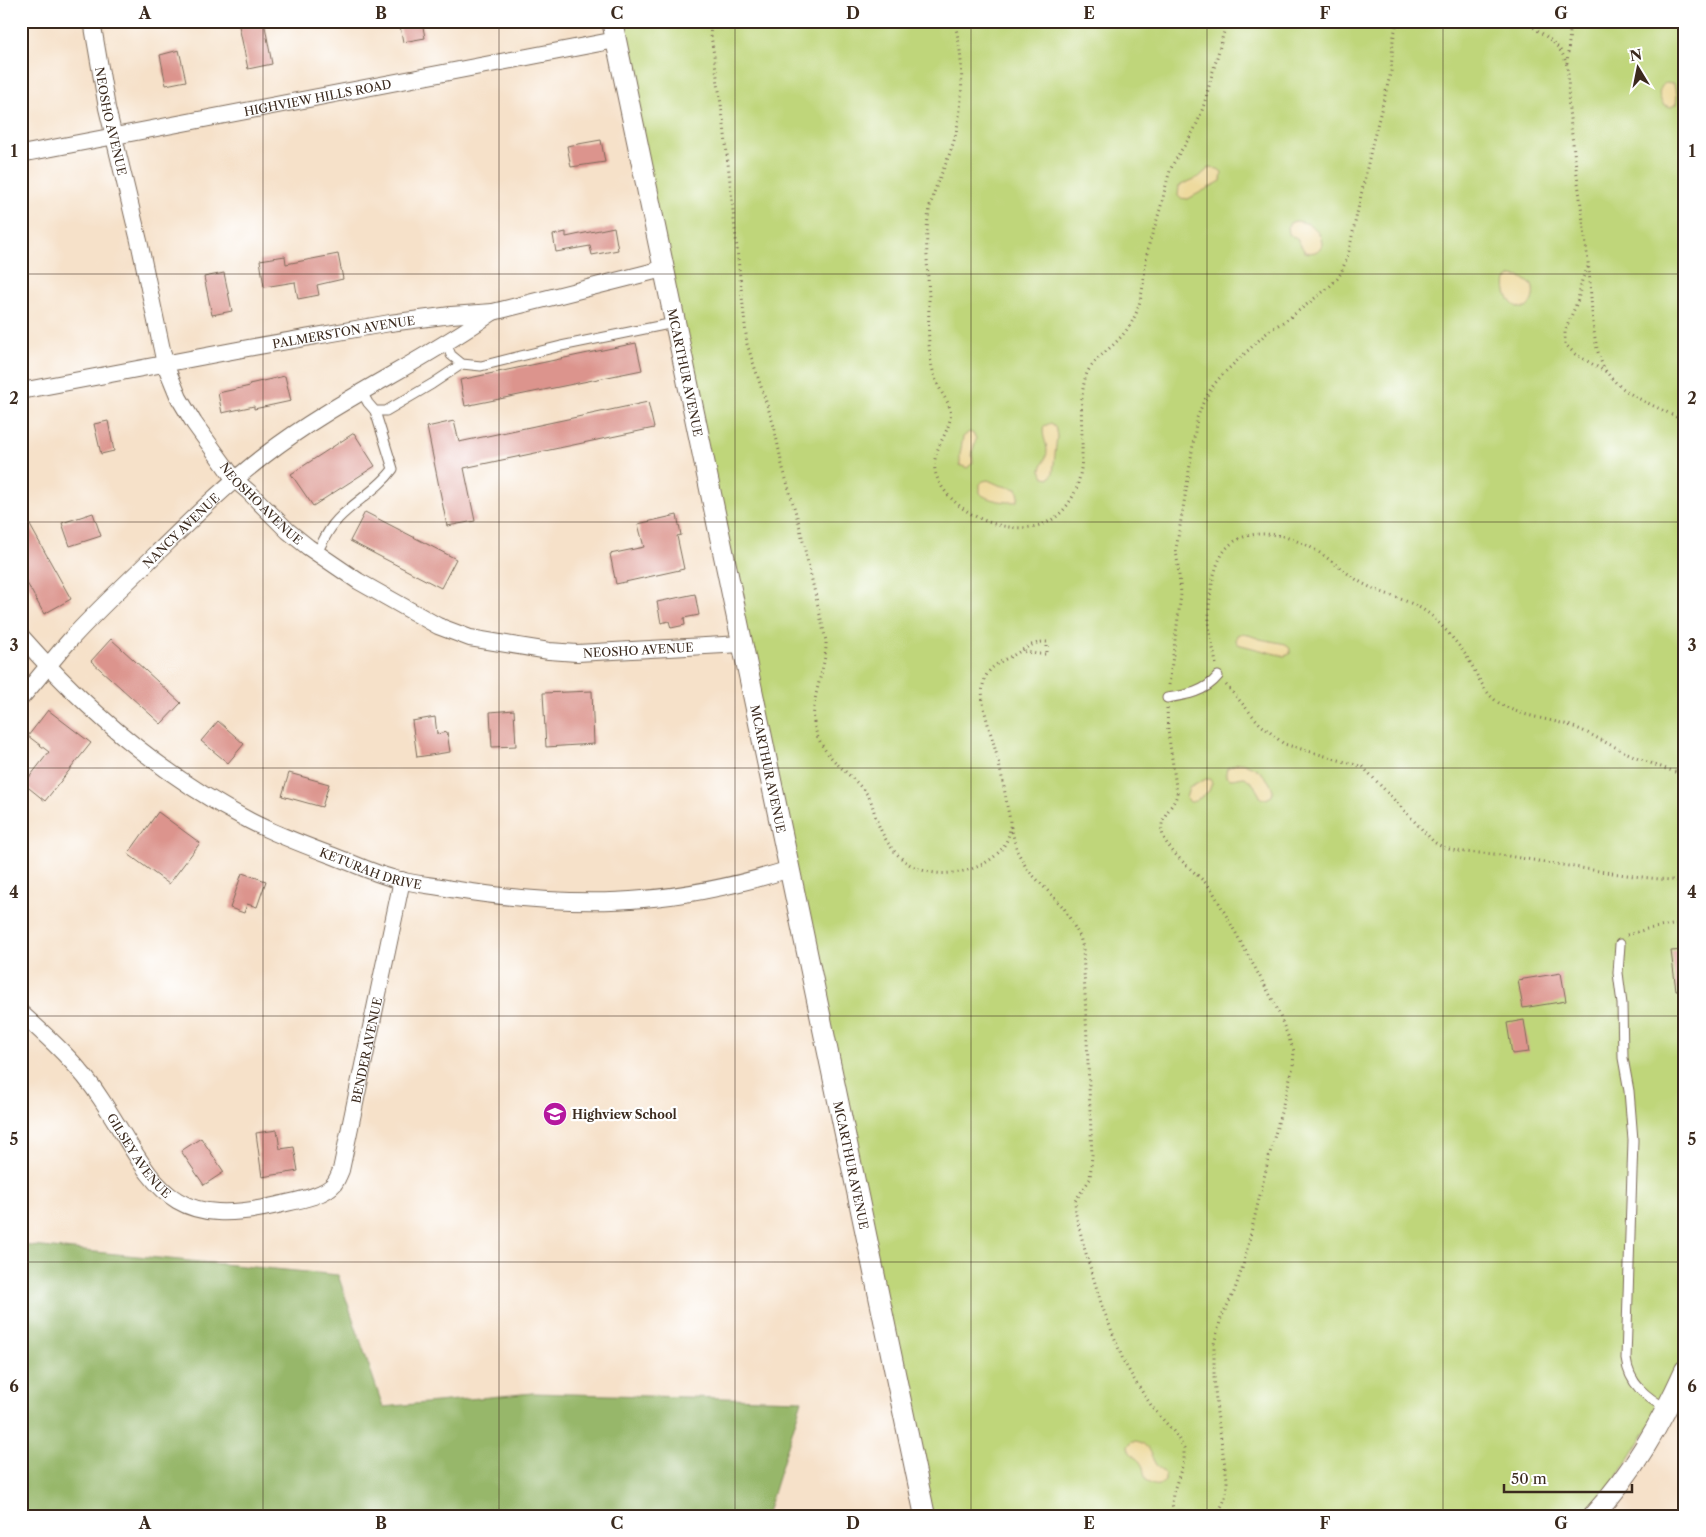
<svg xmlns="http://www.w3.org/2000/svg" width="1706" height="1537" font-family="'Libre Caslon Text',serif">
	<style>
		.green { fill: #bfd67a; stroke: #7d804c }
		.forest { fill: #97b76a; stroke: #697044 }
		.sand { fill: #eeda9e; stroke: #94825e }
		.building { fill: #dc948d }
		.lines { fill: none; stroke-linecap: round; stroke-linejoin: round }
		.service-casing { stroke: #7c6a5a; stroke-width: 11 }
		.minor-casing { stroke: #7c6a5a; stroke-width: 18 }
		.tertiary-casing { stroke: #7c6a5a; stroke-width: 22 }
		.path { stroke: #7c6a5a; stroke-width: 3; stroke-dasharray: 1 4; stroke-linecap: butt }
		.service { stroke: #fff; stroke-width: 9 }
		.minor { stroke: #fff; stroke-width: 16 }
		.tertiary { stroke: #fff; stroke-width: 20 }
		.grid { fill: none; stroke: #3b2a1e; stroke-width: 1; stroke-opacity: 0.55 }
		.labels { text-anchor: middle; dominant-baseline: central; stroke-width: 4.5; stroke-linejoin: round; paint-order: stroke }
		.street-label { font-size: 12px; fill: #3b2a1e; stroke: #fff }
		.poi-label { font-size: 12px; font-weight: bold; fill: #3b2a1e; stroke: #fff; text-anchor: start }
		.neatline { fill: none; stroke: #3b2a1e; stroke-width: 2 }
		.grid-label { font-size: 16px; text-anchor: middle; font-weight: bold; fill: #3b2a1e }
	</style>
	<rect width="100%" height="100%" fill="#fff"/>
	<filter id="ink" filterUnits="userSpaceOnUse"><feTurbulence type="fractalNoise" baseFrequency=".02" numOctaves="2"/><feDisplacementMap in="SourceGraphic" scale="10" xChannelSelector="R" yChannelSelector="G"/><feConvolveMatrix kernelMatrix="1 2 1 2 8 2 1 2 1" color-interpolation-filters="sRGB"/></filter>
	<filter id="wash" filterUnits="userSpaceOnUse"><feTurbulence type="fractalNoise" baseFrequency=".0096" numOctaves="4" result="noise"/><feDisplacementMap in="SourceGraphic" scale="20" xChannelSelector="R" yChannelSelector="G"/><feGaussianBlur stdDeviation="1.12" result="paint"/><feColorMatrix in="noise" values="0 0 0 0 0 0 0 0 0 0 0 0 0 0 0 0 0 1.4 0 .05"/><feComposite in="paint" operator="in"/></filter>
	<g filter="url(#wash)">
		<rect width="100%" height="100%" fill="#f6e1c9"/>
		<polygon class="green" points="612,21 1685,21 1685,1370 1593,1516 925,1516"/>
		<polygon class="forest" points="21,1245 338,1275 383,1407 533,1393 802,1400 766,1516 21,1516"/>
		<g class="sand">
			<path d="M1665,83L1673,84L1677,94L1676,104L1671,107L1664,105C1658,97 1657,90 1665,83Z"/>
			<polygon points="1209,168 1218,169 1222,172 1221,181 1188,199 1180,198 1178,196 1179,186 1199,177"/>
			<path d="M1295,221C1309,222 1321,229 1322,244C1320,252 1312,254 1305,252L1297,239L1289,234L1288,226L1290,223Z"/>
			<path d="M1511,276L1521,277L1532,285C1535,293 1533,303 1526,308C1511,310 1503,293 1506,280Z"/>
			<path d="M1051,423L1055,426L1057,436L1053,473L1050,478L1044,477L1041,470C1042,463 1047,458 1047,451C1047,442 1041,436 1044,426Z"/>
			<polygon points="969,432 974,434 976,439 972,453 973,463 967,468 960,465 960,454 963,437"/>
			<path d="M988,480L999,485L1017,489L1019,496L1017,501C1009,504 985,500 980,493V484L983,481Z"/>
			<polygon points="1243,633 1260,639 1286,644 1290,649 1290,654 1284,656 1241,645 1238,644 1236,640 1237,635"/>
			<path d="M1238,763C1254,763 1268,776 1273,790L1272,796L1266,799L1261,798L1254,785L1245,777C1237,777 1222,785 1227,768Z"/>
			<path d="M1206,779H1210L1212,783L1209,791C1203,795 1197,802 1190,802L1186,798L1189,788Z"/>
			<path d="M1133,1441C1150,1441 1149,1456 1157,1466C1159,1469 1163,1472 1165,1475V1481C1161,1484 1159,1486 1154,1485C1141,1482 1146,1469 1140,1462C1135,1456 1128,1454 1128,1445Z"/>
		</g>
		<g id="blocks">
			<g class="building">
				<polygon points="238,21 264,21 272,64 248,69"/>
				<polygon points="399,21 422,21 425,38 403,42"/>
				<polygon points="179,50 186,81 166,85 160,55"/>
				<polygon points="601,140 605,162 571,167 567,146"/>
				<polygon points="614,227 618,250 592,255 590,246 556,252 553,235 566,232 566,237"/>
				<polygon points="338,254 343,279 317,285 319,295 298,299 295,282 264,287 260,260 285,256 286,264"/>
				<polygon points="224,273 232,311 212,315 204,277"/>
				<polygon points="636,343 642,370 465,406 460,380"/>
				<polygon points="285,376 291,401 254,409 254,406 222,413 218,393 250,386 249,384"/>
				<polygon points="648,402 654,428 464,468 475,521 447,526 427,427 454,421 459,442"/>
				<polygon points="108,421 114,451 101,454 94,424"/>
				<polygon points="354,433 375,466 313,506 291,474"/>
				<polygon points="21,509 71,599 44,614 21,572"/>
				<polygon points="365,512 456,559 441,588 350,541"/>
				<polygon points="93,513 101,536 70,546 62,523"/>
				<polygon points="677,515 681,535 677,536 684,569 616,584 610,554 644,547 638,524"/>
				<polygon points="695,594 699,615 684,618 685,625 671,628 669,621 661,623 657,602"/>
				<polygon points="111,639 181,703 161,724 91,661"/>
				<polygon points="592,691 594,744 546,747 543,693"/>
				<polygon points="48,710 91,743 45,801 24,784 49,752 28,736"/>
				<polygon points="514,710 516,746 492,747 490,712"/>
				<polygon points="435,717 437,734 447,732 450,752 417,757 412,721"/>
				<polygon points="218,721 244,744 228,763 201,741"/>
				<polygon points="289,773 329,784 322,807 282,796"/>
				<polygon points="158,812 200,843 169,884 128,854"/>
				<polygon points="242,873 266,881 257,907 247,904 244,913 230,908"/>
				<polygon points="1685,950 1685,990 1676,990 1671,951"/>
				<polygon points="1561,973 1566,1001 1523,1008 1518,980"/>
				<polygon points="1524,1020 1529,1052 1512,1054 1507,1023"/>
				<polygon points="277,1130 280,1149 294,1147 298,1171 262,1177 256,1133"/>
				<polygon points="201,1138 224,1172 204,1185 181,1151"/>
			</g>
		</g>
	</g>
	<g filter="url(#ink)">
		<use href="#blocks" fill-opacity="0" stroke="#7c6a5a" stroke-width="1"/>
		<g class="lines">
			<g class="service-casing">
				<g id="service">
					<polyline points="446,343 451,355 462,364 481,366 561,346 674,323"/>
					<polyline points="362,392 368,403 375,411 386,411 432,384 462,364"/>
					<path d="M317,553C323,541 328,529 338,519C355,501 379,489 393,469L375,411"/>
					<path d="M1167,698C1187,695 1205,692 1218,676"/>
					<path d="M1620,944L1618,973L1622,1004L1623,1058L1629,1091L1633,1140L1626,1359C1629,1384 1646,1397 1667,1409"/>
				</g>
			</g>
			<g class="minor-casing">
				<g id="minor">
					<path id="s1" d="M92,21L107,108L139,241L165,364L179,398L194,423L235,480L249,492L288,531L308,547L358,581L438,626L470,638L549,651L577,653L742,644"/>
					<path id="s2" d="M21,154L616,40"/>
					<path id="s3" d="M21,391L248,348L390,323L451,315L493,312L663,269"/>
					<path id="s4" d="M21,636C85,709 163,776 250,821C277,835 307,846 336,857C355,864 373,873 392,878C411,884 432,885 451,889C514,899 580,905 643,899C693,895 742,884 790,869"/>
					<path id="s5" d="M21,698C38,679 53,659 70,640C97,610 127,583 156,554C191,520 226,485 265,455C336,400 420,364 493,312"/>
					<path id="s6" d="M21,1013C50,1039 80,1066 101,1099C155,1181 163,1232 278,1205C294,1201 323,1197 334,1184C337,1180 339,1175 341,1170L402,880"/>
				</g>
			</g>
			<g class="tertiary-casing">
				<g id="tertiary">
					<path id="s7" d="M612,21L925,1516"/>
					<path d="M1593,1516C1634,1471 1660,1425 1685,1370"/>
				</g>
			</g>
			<g class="path">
				<path d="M709,21L724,125L747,344L774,426L782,465L799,524L826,641C827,668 811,694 814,722C818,757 851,771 869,797C872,803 873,808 875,815C881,834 891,852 909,864C927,875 950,876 971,869C990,863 1008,849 1010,828C1011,821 1008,812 1007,805C1003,779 997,754 989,728C985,712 978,692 986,676C991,666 1003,660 1012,656C1023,650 1034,641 1047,642V654H1037L1022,651"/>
				<path d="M954,21C965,58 964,111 952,147C944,171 931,192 928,218C925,245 928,271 929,298C929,321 927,345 932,367C934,375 936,382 940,389C943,396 949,402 950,410C954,429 931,448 935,470C938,489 958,507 975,516C1003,531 1044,535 1065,508C1095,472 1074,421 1085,379C1089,362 1106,353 1118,340C1126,332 1133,322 1137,311C1144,292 1144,270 1148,249C1150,238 1155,227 1158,216C1163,201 1165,186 1170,171C1177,153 1191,139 1198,121C1205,105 1208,88 1213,71C1218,55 1222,38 1227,21"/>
				<path d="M1526,21C1539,33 1556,40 1564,57C1571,72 1567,93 1569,110C1575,163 1583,217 1589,271C1592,298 1591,349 1606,371C1623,396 1653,404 1678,418L1685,424"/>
				<polyline points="1683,21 1685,23"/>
				<polyline points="1567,63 1571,21"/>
				<polyline points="1588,267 1582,280 1578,300 1565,331 1565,344 1575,354 1608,373"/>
				<path d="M1216,664C1214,651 1210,637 1209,623C1208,602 1212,567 1225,550C1242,528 1277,532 1299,542C1323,551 1340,570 1362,583C1384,596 1413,599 1433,617C1444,628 1456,641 1465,654C1476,670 1482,692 1499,703C1521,717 1547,718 1571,726C1586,731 1600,740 1615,747C1637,758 1661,768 1685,775"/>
				<polyline points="1169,685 1180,603 1181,593 1176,549 1187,485 1197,418 1203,403 1212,387 1222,375 1258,341 1270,330 1288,319 1328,288 1337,279 1341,273 1348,255 1372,145 1391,72 1393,40 1397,21"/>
				<path d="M1226,685L1260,724L1284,744L1363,767L1434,842C1451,854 1474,852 1494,854C1557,863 1620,877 1685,881"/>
				<path d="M1167,708L1168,731L1177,793C1176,804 1164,812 1162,824C1157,847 1199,873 1212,890L1275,1004L1294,1051L1293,1067L1269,1157L1243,1266L1234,1292L1221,1318L1214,1344V1377L1217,1413L1227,1479C1227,1493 1225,1506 1214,1516"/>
				<polyline points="1011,827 1017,851 1027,869 1064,908 1080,937 1083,948 1092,1155 1090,1179 1075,1201 1076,1215 1084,1247 1102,1306 1124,1362 1135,1381 1153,1408 1175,1433 1184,1448 1184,1461 1173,1493 1172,1504 1175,1516"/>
				<polyline points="1627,935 1647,929 1685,923"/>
			</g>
			<use href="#service" class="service"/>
			<use href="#minor" class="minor"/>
			<use href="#tertiary" class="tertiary"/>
		</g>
	</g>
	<path class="grid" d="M263,21V1516M499,21V1516M735,21V1516M971,21V1516M1207,21V1516M1443,21V1516M21,274H1685M21,522H1685M21,768H1685M21,1016H1685M21,1262H1685"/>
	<defs>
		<g id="school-disc" transform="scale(1.25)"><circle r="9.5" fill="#b5179e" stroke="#fff"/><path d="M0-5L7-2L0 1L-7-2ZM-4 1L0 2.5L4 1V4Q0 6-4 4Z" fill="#fff"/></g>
	</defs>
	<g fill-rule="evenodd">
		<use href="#school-disc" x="555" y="1114"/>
	</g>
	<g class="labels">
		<g class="street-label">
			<text stroke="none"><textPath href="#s2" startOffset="302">HIGHVIEW HILLS ROAD</textPath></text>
			<text stroke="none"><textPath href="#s1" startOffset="102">NEOSHO AVENUE</textPath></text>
			<text stroke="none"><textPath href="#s3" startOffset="328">PALMERSTON AVENUE</textPath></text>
			<text stroke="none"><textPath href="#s7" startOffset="359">MCARTHUR AVENUE</textPath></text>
			<text stroke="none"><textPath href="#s1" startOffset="522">NEOSHO AVENUE</textPath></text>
			<text stroke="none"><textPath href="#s5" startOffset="232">NANCY AVENUE</textPath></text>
			<text stroke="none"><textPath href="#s1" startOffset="942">NEOSHO AVENUE</textPath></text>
			<text stroke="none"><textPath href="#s7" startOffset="764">MCARTHUR AVENUE</textPath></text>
			<text stroke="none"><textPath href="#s4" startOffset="426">KETURAH DRIVE</textPath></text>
			<text stroke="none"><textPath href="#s6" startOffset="548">BENDER AVENUE</textPath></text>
			<text stroke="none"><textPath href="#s6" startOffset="186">GILSEY AVENUE</textPath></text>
			<text stroke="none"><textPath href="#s7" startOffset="1169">MCARTHUR AVENUE</textPath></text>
		</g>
		<g class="poi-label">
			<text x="572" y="1114">Highview School</text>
		</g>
	</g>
	<rect width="1706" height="1537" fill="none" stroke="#fff" stroke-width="55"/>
	<g transform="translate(1638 68) rotate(350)" stroke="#ffffff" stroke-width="4" paint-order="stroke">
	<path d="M0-4L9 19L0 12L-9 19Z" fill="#3b2a1e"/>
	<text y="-8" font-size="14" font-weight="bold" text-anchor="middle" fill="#3b2a1e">N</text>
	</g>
	<path d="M1504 1484v8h128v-8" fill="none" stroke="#3b2a1e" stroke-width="2.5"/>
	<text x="1511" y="1484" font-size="15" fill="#3b2a1e" stroke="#ffffff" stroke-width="4" paint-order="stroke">50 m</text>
	<rect x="28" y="28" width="1650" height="1482" class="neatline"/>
	<g class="grid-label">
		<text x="145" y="19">A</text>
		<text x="381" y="19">B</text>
		<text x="617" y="19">C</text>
		<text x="853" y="19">D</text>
		<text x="1089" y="19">E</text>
		<text x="1325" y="19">F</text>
		<text x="1561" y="19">G</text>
		<text x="14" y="157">1</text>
		<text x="1692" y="157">1</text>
		<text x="14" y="404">2</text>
		<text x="1692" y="404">2</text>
		<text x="14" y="651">3</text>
		<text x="1692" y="651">3</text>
		<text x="14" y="898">4</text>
		<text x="1692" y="898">4</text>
		<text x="14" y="1145">5</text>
		<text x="1692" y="1145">5</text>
		<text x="14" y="1392">6</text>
		<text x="1692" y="1392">6</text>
		<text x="145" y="1529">A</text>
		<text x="381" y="1529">B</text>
		<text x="617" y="1529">C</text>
		<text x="853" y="1529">D</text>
		<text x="1089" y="1529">E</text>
		<text x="1325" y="1529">F</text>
		<text x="1561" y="1529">G</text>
	</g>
</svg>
